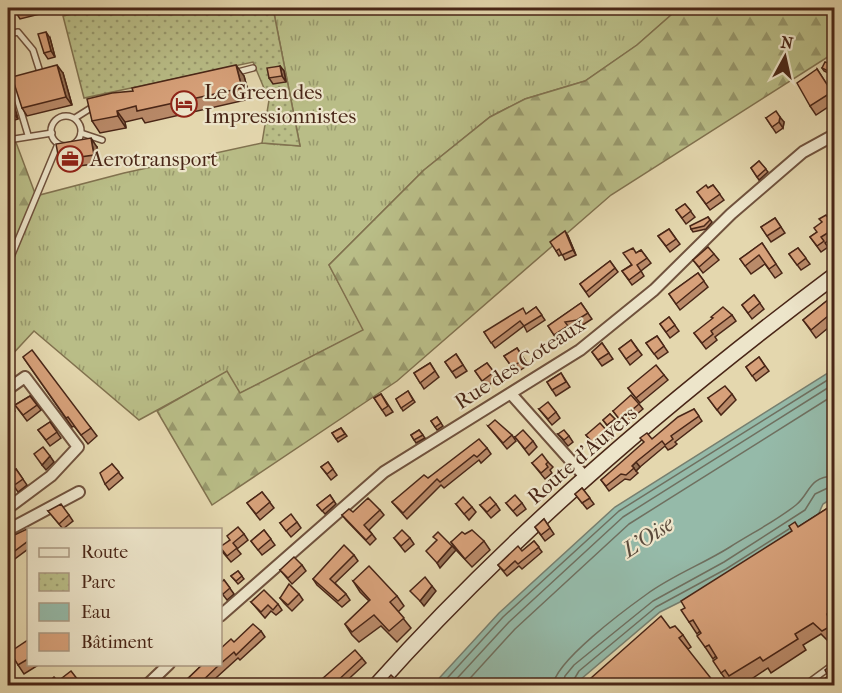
<svg xmlns="http://www.w3.org/2000/svg" width="842" height="693" font-family="'IM FELL French Canon',serif">
	<style>
		.grass { fill: url(#grass-tufts); stroke: #81724f; stroke-width: 1.5 }
		.forest { fill: url(#forest-firs); stroke: #81724f; stroke-width: 1.5 }
		.park { fill: url(#park-dots); stroke: #81724f; stroke-width: 1.5 }
		.water { fill: #95baa9; stroke: #777f6f; stroke-width: 1.5 }
		.lines { fill: none; stroke-linecap: round; stroke-linejoin: round }
		.shore { stroke: #6f7060; stroke-width: 1.5 }
		.service-casing { stroke: #70523d; stroke-width: 8 }
		.minor-casing { stroke: #70523d; stroke-width: 14 }
		.secondary-casing { stroke: #492617; stroke-width: 18 }
		.service { stroke: #ede5ca; stroke-width: 5 }
		.minor { stroke: #ede5ca; stroke-width: 10 }
		.secondary { stroke: #ede5ca; stroke-width: 15 }
		.wall { fill: #b98a69; stroke: #492617; stroke-width: 1.5 }
		.shaded-wall { fill: #967155; stroke: #492617; stroke-width: 1.5 }
		.building { fill: #d7a17a; stroke: #492617; stroke-width: 1.5 }
		.labels { text-anchor: middle; dominant-baseline: central; stroke-width: 4.5; stroke-linejoin: round; paint-order: stroke }
		.poi-label { font-size: 21px; fill: #492617; stroke: #ede5ca; text-anchor: start }
		.street-label { font-size: 21px; fill: #492617; stroke: #ede5ca }
		.water-label { font-size: 22px; font-style: italic; fill: #5c4b3c; stroke: #ede5ca }
	</style>
	<defs>
		<pattern id="grass-tufts" width="24" height="20" patternUnits="userSpaceOnUse" patternTransform="scale(1.5)"><rect width="24" height="20" fill="#b9bd87"/><path d="M3 7l-1-3M5 7V3M7 7l1-3M15 17l-1-3M17 17v-4M19 17l1-3" fill="none" stroke="#98996d"/></pattern>
		<pattern id="forest-firs" width="22" height="20" patternUnits="userSpaceOnUse" patternTransform="scale(1.5)"><rect width="22" height="20" fill="#b9bd87"/><path d="M5 1l3.5 6h-7zM16 11l3.5 6h-7z" fill="#98996d"/></pattern>
		<pattern id="park-dots" width="8" height="8" patternUnits="userSpaceOnUse" patternTransform="scale(1.5)"><rect width="8" height="8" fill="#b9bd87"/><path d="M2 2h.1M6 6h.1" fill="none" stroke="#98996d" stroke-width="1.8" stroke-linecap="round"/></pattern>
	</defs>
	<rect width="100%" height="100%" fill="#e4d7ae"/>
	<filter id="stains"><feTurbulence type="fractalNoise" baseFrequency=".00333" numOctaves="4"/><feColorMatrix values="0 0 0 0 .2 0 0 0 0 .09 0 0 0 0 .02 0 0 0 .5 -.17"/></filter>
	<radialGradient id="worn" r=".72"><stop offset=".6" stop-color="#630" stop-opacity="0"/><stop offset="1" stop-color="#630" stop-opacity=".3"/></radialGradient>
	<polygon class="grass" points="273,8 679,8 637,45 585,81 525,99 490,117 424,170 329,265 364,330 239,394 227,372 139,420 34,331 8,359 9,270 36,196 124,173 262,143 300,146"/>
	<g class="forest">
		<polygon points="679,8 834,8 834,53 611,195 397,381 212,505 157,411 227,371 240,393 363,330 329,265 424,170 490,117 525,99 585,81 637,45"/>
		<polygon points="8,121 36,196 9,270 8,270"/>
	</g>
	<polygon class="park" points="99,8 273,8 300,146 262,143 269,100 253,62 84,98 63,16"/>
	<polygon class="water" points="834,369 834,497 823,504 818,515 688,598 660,612 574,685 432,686 499,613 615,507"/>
	<g class="lines">
		<g class="shore">
			<polyline points="440,686 503,617 619,511 834,376"/>
			<polyline points="450,686 509,622 623,517 834,384"/>
			<polyline points="463,686 515,629 629,524 834,395"/>
			<path d="M553,686C554,662 626,609 647,594C673,575 703,564 730,547C752,533 776,521 796,505C810,494 808,477 834,476"/>
			<polyline points="562,686 565,676 574,665 653,601 724,562 805,510 815,494 834,485"/>
			<polyline points="570,686 579,671 656,607 726,569 789,529"/>
		</g>
		<g class="service-casing">
			<g id="service">
				<polyline points="8,34 18,32 33,50 40,72"/>
				<polyline points="234,73 253,68"/>
				<polyline points="13,85 28,135"/>
				<circle cx="66" cy="131" r="15"/>
				<polyline points="75,118 94,106"/>
				<polyline points="81,133 102,140"/>
				<polyline points="8,140 52,133"/>
				<polyline points="8,264 58,144"/>
				<polyline points="804,686 834,664"/>
			</g>
		</g>
		<g class="minor-casing">
			<g id="minor">
				<polyline points="8,389 25,377 78,447 51,476 8,508"/>
				<polyline points="512,395 587,479"/>
				<polyline points="8,530 79,492"/>
				<polyline points="220,616 384,472 580,350 654,290 731,214 803,152 834,135"/>
				<polyline points="93,685 97,686"/>
				<polyline points="146,686 169,664"/>
			</g>
		</g>
		<g class="secondary-casing">
			<path id="secondary" d="M376,686C512,533 671,398 834,276"/>
		</g>
		<use href="#service" class="service"/>
		<use href="#minor" class="minor"/>
		<use href="#secondary" class="secondary"/>
	</g>
	<g class="wall">
		<polygon points="13,8 51,8 52,11 20,19"/>
		<polygon points="50,38 55,57 48,59 44,53"/>
		<polygon points="834,65 834,76 824,71 822,68"/>
		<polygon points="280,66 284,71 286,82 273,84 269,78"/>
		<polygon points="817,69 834,96 834,103 816,115 810,106"/>
		<polygon points="63,73 72,105 27,116 22,108"/>
		<polygon points="244,76 250,99 145,123 142,118 125,122 126,128 100,133 92,121 133,91"/>
		<polygon points="8,85 18,119 11,121 8,116"/>
		<polygon points="766,118 784,122 783,128 776,133"/>
		<polygon points="97,147 100,163 65,168 59,160"/>
		<polygon points="759,161 768,172 759,180 751,168"/>
		<polygon points="713,185 724,200 710,210 697,192 708,188"/>
		<polygon points="685,204 695,217 686,224 676,210"/>
		<polygon points="834,215 834,237 825,243 828,247 821,252 810,237 817,232 829,219"/>
		<polygon points="708,217 712,222 706,229 693,232 691,229"/>
		<polygon points="775,218 785,233 771,242 761,227"/>
		<polygon points="669,229 680,244 670,252 658,236"/>
		<polygon points="568,236 576,255 565,260 562,254 559,256 556,251"/>
		<polygon points="762,243 782,273 775,278 765,264 751,274 740,259"/>
		<polygon points="798,248 810,264 801,270 789,254"/>
		<polygon points="641,250 651,263 641,271 644,276 632,285 622,271 631,265 636,253"/>
		<polygon points="714,254 719,260 703,273 693,260"/>
		<polygon points="610,261 618,272 589,297 580,284"/>
		<polygon points="698,273 708,287 680,310 669,294"/>
		<polygon points="754,295 764,309 752,319 742,305"/>
		<polygon points="834,295 834,323 816,338 803,320"/>
		<polygon points="581,303 592,319 581,326 569,328 572,332 558,341 548,326"/>
		<polygon points="536,307 545,320 527,332 524,326 495,348 484,332 526,314"/>
		<polygon points="732,315 736,321 715,337 717,340 706,349 694,333"/>
		<polygon points="669,317 679,331 670,338 660,324"/>
		<polygon points="657,336 668,352 658,359 646,343"/>
		<polygon points="631,340 642,355 630,365 619,349"/>
		<polygon points="602,343 613,359 602,366 592,352"/>
		<polygon points="517,348 528,365 516,373 504,356"/>
		<polygon points="456,354 467,371 456,378 445,362"/>
		<polygon points="23,357 91,428 97,436 88,444 74,426 72,427"/>
		<polygon points="759,357 769,371 756,381 746,367"/>
		<polygon points="430,363 439,377 424,389 414,373"/>
		<polygon points="487,363 498,378 486,387 475,371"/>
		<polygon points="561,373 570,387 556,396 547,382"/>
		<polygon points="664,375 668,380 640,403 628,388"/>
		<polygon points="408,391 415,402 403,411 396,399"/>
		<polygon points="381,394 393,412 386,416 374,398"/>
		<polygon points="732,394 736,400 721,415 708,398"/>
		<polygon points="30,396 41,410 27,421 15,405"/>
		<polygon points="8,402 15,411 8,416"/>
		<polygon points="639,404 643,409 624,425 613,411"/>
		<polygon points="539,409 556,412 560,418 552,425"/>
		<polygon points="694,409 702,421 675,442 677,444 672,448 668,450 665,446 640,467 636,471 638,473 630,480 625,479 609,491 601,480 652,439"/>
		<polygon points="610,414 617,422 609,428 603,420"/>
		<polygon points="437,417 443,426 437,430 431,421"/>
		<polygon points="50,422 61,438 50,446 38,430"/>
		<polygon points="488,426 512,435 516,441 507,449"/>
		<polygon points="341,428 347,436 338,442 332,433"/>
		<polygon points="419,430 425,438 416,443 411,435"/>
		<polygon points="608,432 612,438 598,450 586,435"/>
		<polygon points="558,434 569,436 573,442 568,446"/>
		<polygon points="515,437 533,441 537,447 529,455"/>
		<polygon points="487,448 491,454 481,463 479,460 444,488 441,485 407,519 392,502 428,478"/>
		<polygon points="328,462 337,475 331,480 321,467"/>
		<polygon points="548,462 553,467 550,470 552,473 545,479 532,463"/>
		<polygon points="112,464 123,478 109,490 105,484"/>
		<polygon points="16,469 27,485 18,492 8,478"/>
		<polygon points="582,488 594,504 587,509 575,494"/>
		<polygon points="262,492 274,508 260,520 247,503"/>
		<polygon points="330,495 336,504 325,514 317,505"/>
		<polygon points="506,503 522,503 526,509 517,516"/>
		<polygon points="456,504 472,507 476,512 469,520"/>
		<polygon points="496,504 500,510 491,518 480,505"/>
		<polygon points="834,504 834,640 830,643 821,634 803,645 806,650 771,673 768,668 741,686 735,686 733,682 729,684 721,673 716,656 713,659 705,647 700,631 697,634 689,622 798,527"/>
		<polygon points="380,510 384,515 369,530 376,539 370,545 346,520 342,515 353,512"/>
		<polygon points="48,511 69,515 73,521 63,529"/>
		<polygon points="544,519 554,534 545,541 535,527"/>
		<polygon points="297,522 301,528 291,537 280,523"/>
		<polygon points="264,530 275,545 262,555 251,541"/>
		<polygon points="28,532 28,549 8,564 8,538"/>
		<polygon points="244,534 248,540 237,549 241,554 231,562 220,549 230,540"/>
		<polygon points="465,534 484,541 490,550 472,567 457,551 451,542"/>
		<polygon points="394,538 410,538 414,544 405,552"/>
		<polygon points="534,541 542,552 522,569 519,566 507,576 498,565 522,551"/>
		<polygon points="354,555 358,561 335,583 346,594 350,600 342,607 317,585 313,579"/>
		<polygon points="302,565 306,571 292,584 280,570"/>
		<polygon points="238,571 244,579 238,584 231,576"/>
		<polygon points="224,580 234,594 227,600 220,591"/>
		<polygon points="353,581 397,596 404,606 398,612 411,628 397,642 381,626 359,642 352,635 345,624 369,601 360,592"/>
		<polygon points="299,594 303,600 292,611 284,603 280,598"/>
		<polygon points="251,602 278,604 282,610 276,615 271,611 265,618"/>
		<polygon points="670,628 683,635 691,647 688,649"/>
		<polygon points="261,631 265,637 240,660 238,658 207,686 180,686 203,664 220,664 220,649"/>
		<polygon points="28,640 28,664 40,664 24,674 18,665"/>
		<polygon points="362,658 366,663 341,686 314,686"/>
		<polygon points="78,680 82,686 44,686 58,681"/>
	</g>
	<g class="shaded-wall">
		<polygon points="46,32 50,38 55,57 51,51"/>
		<polygon points="57,65 63,73 72,105 66,97"/>
		<polygon points="236,65 244,76 250,99 242,88"/>
		<polygon points="280,66 284,71 286,82 282,76"/>
		<polygon points="8,85 8,87 18,119 14,114 8,91"/>
		<polygon points="117,111 125,122 126,128 118,116"/>
		<polygon points="780,117 784,122 783,128 779,122"/>
		<polygon points="91,138 97,147 100,163 94,155"/>
		<polygon points="565,231 568,236 576,255 573,250"/>
		<polygon points="50,456 54,462 46,470 42,465"/>
		<polygon points="636,462 640,467 636,471 632,466"/>
		<polygon points="452,546 456,550 440,568 437,563"/>
		<polygon points="432,586 436,591 424,606 420,601"/>
		<polygon points="827,614 834,625 834,631 831,626"/>
	</g>
	<g class="building">
		<polygon points="46,32 51,51 44,53 38,34"/>
		<polygon points="825,62 834,65 834,74 822,68"/>
		<polygon points="57,65 66,97 22,108 12,77"/>
		<polygon points="236,65 242,88 137,111 136,106 117,111 118,116 92,121 87,99 112,93 133,91 132,88"/>
		<polygon points="280,66 282,76 269,78 267,68"/>
		<polygon points="817,69 832,92 810,106 797,83"/>
		<polygon points="8,91 14,114 8,115"/>
		<polygon points="776,111 780,117 779,122 772,127 766,118"/>
		<polygon points="91,138 94,155 59,160 56,144"/>
		<polygon points="759,161 766,169 757,177 751,168"/>
		<polygon points="706,185 708,188 713,185 720,194 706,204 697,192"/>
		<polygon points="685,204 691,211 682,218 676,210"/>
		<polygon points="826,215 829,219 834,215 834,229 821,237 824,241 817,246 810,237 817,232 814,228 822,222 819,219"/>
		<polygon points="708,217 710,220 704,226 691,229 690,226"/>
		<polygon points="775,218 781,227 767,236 761,227"/>
		<polygon points="669,229 676,239 666,246 658,236"/>
		<polygon points="565,231 573,250 562,255 559,249 556,251 550,242"/>
		<polygon points="762,243 776,264 769,269 759,255 745,266 740,259"/>
		<polygon points="708,247 714,254 699,267 693,260"/>
		<polygon points="633,248 636,253 641,250 647,258 637,265 641,271 629,280 622,271 632,265 623,253"/>
		<polygon points="798,248 806,258 797,265 789,254"/>
		<polygon points="610,261 615,268 586,292 580,284"/>
		<polygon points="698,273 704,281 676,304 669,294"/>
		<polygon points="754,295 760,303 748,313 742,305"/>
		<polygon points="834,295 834,311 811,330 803,320"/>
		<polygon points="581,303 588,313 577,320 565,322 568,326 554,335 548,326"/>
		<polygon points="536,307 542,315 524,326 520,321 491,343 484,332 523,308 526,314"/>
		<polygon points="723,307 732,315 711,331 713,334 702,343 694,333 713,318 711,317"/>
		<polygon points="669,317 675,325 666,332 660,324"/>
		<polygon points="657,336 664,346 654,354 646,343"/>
		<polygon points="631,340 638,350 626,359 619,349"/>
		<polygon points="602,343 609,353 598,360 592,352"/>
		<polygon points="517,348 524,359 512,367 504,356"/>
		<polygon points="32,350 91,428 81,435 68,417 66,418 23,357"/>
		<polygon points="456,354 463,365 452,372 445,362"/>
		<polygon points="759,357 765,366 752,376 746,367"/>
		<polygon points="430,363 435,371 420,383 414,373"/>
		<polygon points="487,363 494,372 482,381 475,371"/>
		<polygon points="656,365 664,375 636,398 628,388"/>
		<polygon points="561,373 566,382 552,390 547,382"/>
		<polygon points="725,386 732,394 717,410 708,398"/>
		<polygon points="408,391 413,400 401,408 396,399"/>
		<polygon points="381,394 388,406 382,410 374,398"/>
		<polygon points="631,395 639,404 620,420 613,411"/>
		<polygon points="30,396 37,405 23,415 15,405"/>
		<polygon points="548,402 556,412 548,419 539,409"/>
		<polygon points="694,409 699,416 671,436 673,439 665,445 662,441 636,462 632,466 634,468 626,475 621,474 606,486 601,480 644,442 640,438 647,433 652,439 678,417"/>
		<polygon points="610,414 615,419 607,425 603,420"/>
		<polygon points="437,417 441,423 435,427 431,421"/>
		<polygon points="495,420 512,435 503,443 488,426"/>
		<polygon points="50,422 57,432 46,440 38,430"/>
		<polygon points="600,423 608,432 594,444 586,435"/>
		<polygon points="341,428 345,434 336,439 332,433"/>
		<polygon points="419,430 423,435 414,440 411,435"/>
		<polygon points="523,430 533,441 525,449 515,437"/>
		<polygon points="564,430 569,436 564,440 558,434"/>
		<polygon points="479,439 487,448 477,457 474,455 440,482 437,479 403,513 392,502 424,475 428,478"/>
		<polygon points="43,447 50,456 42,465 34,454"/>
		<polygon points="542,454 548,462 546,464 548,467 541,473 532,463"/>
		<polygon points="328,462 333,469 327,474 321,467"/>
		<polygon points="112,464 119,472 105,484 100,473"/>
		<polygon points="16,469 23,479 13,486 8,478 8,476"/>
		<polygon points="582,488 590,498 582,503 575,494"/>
		<polygon points="262,492 270,502 256,514 247,503"/>
		<polygon points="330,495 334,501 322,511 317,505"/>
		<polygon points="515,495 522,503 513,511 506,503"/>
		<polygon points="463,497 472,507 464,514 456,504"/>
		<polygon points="490,497 496,504 487,512 480,505"/>
		<polygon points="368,498 380,510 364,525 372,534 366,540 342,515 349,509 353,512"/>
		<polygon points="61,504 69,515 59,524 48,511"/>
		<polygon points="834,504 834,609 827,614 831,626 822,631 813,623 795,634 798,639 763,661 760,657 729,676 725,670 721,673 713,661 717,658 709,645 705,647 697,636 701,633 693,620 689,622 681,610 685,608 681,601 792,531 789,526 795,522 798,527"/>
		<polygon points="291,514 297,522 286,531 280,523"/>
		<polygon points="544,519 550,528 541,535 535,527"/>
		<polygon points="238,527 244,534 233,543 237,548 227,556 220,547 230,540 227,536"/>
		<polygon points="27,529 28,532 28,541 8,556 8,538"/>
		<polygon points="264,530 271,539 258,550 251,541"/>
		<polygon points="402,530 410,538 401,546 394,538"/>
		<polygon points="472,530 484,541 465,559 451,542 462,532 465,534"/>
		<polygon points="438,532 452,546 437,563 426,551 437,540 433,537"/>
		<polygon points="534,541 539,547 518,564 515,561 504,571 498,565 518,546 522,551"/>
		<polygon points="344,545 354,555 330,579 346,594 338,601 313,579"/>
		<polygon points="294,557 302,565 288,578 280,570"/>
		<polygon points="369,566 397,596 390,602 404,618 389,631 374,615 352,632 345,624 370,600 353,581"/>
		<polygon points="238,571 242,576 236,581 231,576"/>
		<polygon points="425,577 432,586 420,601 410,591"/>
		<polygon points="224,580 230,588 223,594 220,591 220,583"/>
		<polygon points="289,584 299,594 288,605 280,598"/>
		<polygon points="264,590 278,604 273,610 268,605 261,612 251,602"/>
		<polygon points="661,616 670,628 675,626 683,635 679,638 717,686 582,686"/>
		<polygon points="253,624 261,631 236,655 234,652 220,664 220,649 231,639 234,642"/>
		<polygon points="28,640 28,659 18,665 10,652"/>
		<polygon points="355,650 362,658 333,685 330,681 325,686 314,686"/>
		<polygon points="834,663 834,686 814,686 828,676 825,670"/>
		<polygon points="203,664 220,664 197,686 180,686"/>
		<polygon points="71,671 78,680 72,686 44,686 54,677 58,681"/>
		<polygon points="391,675 400,684 399,686 381,686"/>
	</g>
	<defs>
		<g id="hotel-ring" transform="scale(1.35)"><circle r="9.5" fill="#ede5ca" stroke="#8f2418" stroke-width="1.5"/><path d="M-6-4.5h1.5V1H6V5H4.5V3h-9V5H-6ZM-4 0a1.8 1.8 0 1 1 3.6 0ZM.5 0V-2.5h3Q6-2.5 6 0Z" fill="#8f2418"/></g>
		<g id="office-ring" transform="scale(1.35)"><circle r="9.5" fill="#ede5ca" stroke="#8f2418" stroke-width="1.5"/><path d="M-6-3h4V-5.5h4V-3h4V5H-6ZM-1-4.5V-3h2v-1.5ZM-6 0V1H6V0Z" fill="#8f2418"/></g>
	</defs>
	<g fill-rule="evenodd">
		<use href="#hotel-ring" x="184" y="104"/>
		<use href="#office-ring" x="70" y="159"/>
	</g>
	<g class="labels">
		<g class="poi-label">
			<text x="204" y="92">Le Green des<tspan x="204" dy="24">Impressionnistes</tspan></text>
			<text x="90" y="159">Aerotransport</text>
		</g>
		<g class="street-label">
			<text transform="translate(520 363) rotate(-33)">Rue des Coteaux</text>
			<text transform="translate(582 455) rotate(-41)">Route d'Auvers</text>
		</g>
		<g class="water-label">
			<text transform="translate(648 537) rotate(-33)">L'Oise</text>
		</g>
	</g>
	<rect width="842" height="693" fill="none" stroke="#e4d7ae" stroke-width="30"/>
	<rect x="9" y="9" width="824" height="675" fill="none" stroke="#492617" stroke-width="3"/>
	<rect x="15" y="15" width="812" height="663" fill="none" stroke="#492617" stroke-width="1.5"/>
	<rect x="27" y="528" width="195" height="138" fill="#ede5ca" stroke="#ab9982" stroke-width="1.5"/>
	<rect x="39" y="548" width="30" height="9" fill="#ede5ca" stroke="#ab9982" stroke-width="1.5"/>
	<text x="81" y="558" font-size="18" fill="#492617">Route</text>
	<rect x="39" y="573" width="30" height="18" fill="url(#park-dots)" stroke="#ab9982" stroke-width="1.5"/>
	<text x="81" y="588" font-size="18" fill="#492617">Parc</text>
	<rect x="39" y="603" width="30" height="18" fill="#95baa9" stroke="#ab9982" stroke-width="1.5"/>
	<text x="81" y="618" font-size="18" fill="#492617">Eau</text>
	<rect x="39" y="633" width="30" height="18" fill="#d7a17a" stroke="#ab9982" stroke-width="1.5"/>
	<text x="81" y="648" font-size="18" fill="#492617">Bâtiment</text>
	<g transform="translate(785 57) rotate(8)" stroke="#ede5ca" stroke-width="4.5" paint-order="stroke">
	<path d="M0-4.5L10 22L0 15L-10 22Z" fill="#492617"/>
	<text y="-9" font-size="16" font-weight="bold" text-anchor="middle" fill="#492617">N</text>
	</g>
	<rect width="100%" height="100%" filter="url(#stains)"/>
	<rect width="100%" height="100%" fill="url(#worn)"/>
</svg>
